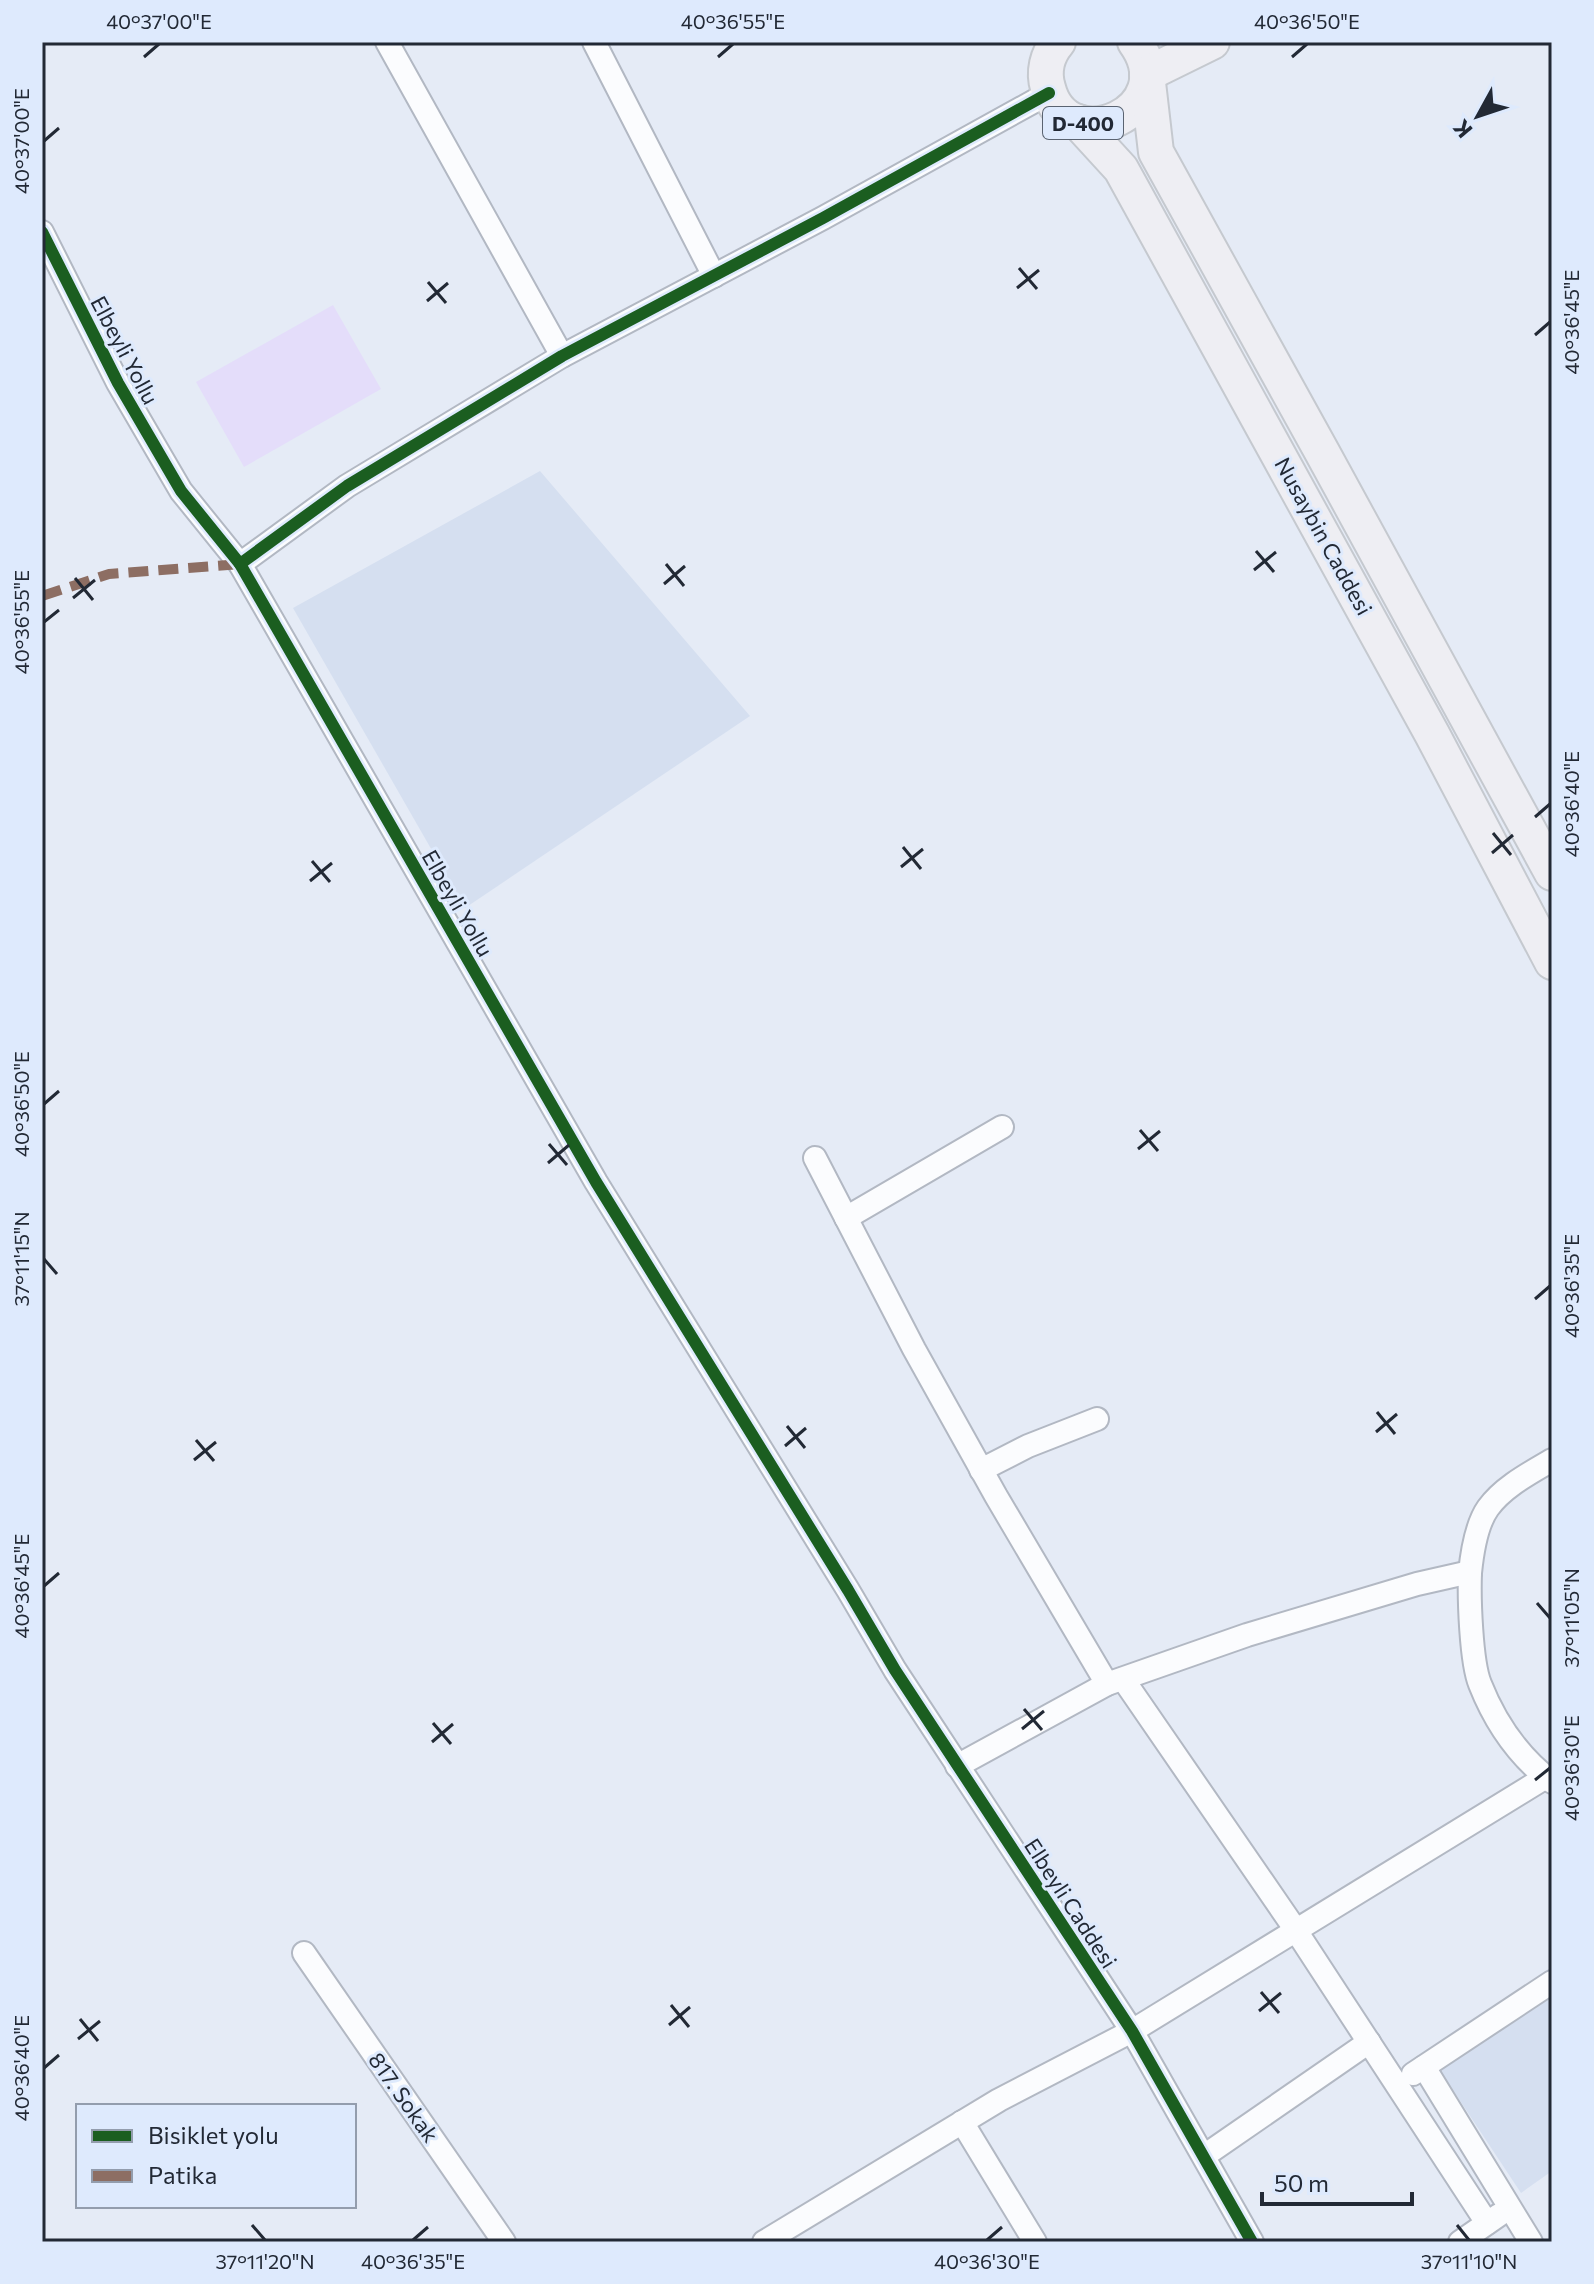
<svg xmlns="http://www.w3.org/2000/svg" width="1594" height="2284" font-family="Commissioner,sans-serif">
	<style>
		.built { fill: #d5dff0 }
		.green { fill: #e4ddfa }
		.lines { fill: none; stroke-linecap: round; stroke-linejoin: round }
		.minor-casing { stroke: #b2b8c3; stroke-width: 26 }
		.highway-casing { stroke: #c5c9cf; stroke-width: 38 }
		.minor { stroke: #fbfcfe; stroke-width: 22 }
		.highway { stroke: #eeeef3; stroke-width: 34 }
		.quiet { stroke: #8d6e63; stroke-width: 10; stroke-dasharray: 20 10; stroke-linecap: butt }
		.cycleway-casing { stroke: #deeafd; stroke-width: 17 }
		.cycleway { stroke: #1b5e20; stroke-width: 12 }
		.ticks { fill: none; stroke: #222935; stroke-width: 3 }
		.labels { text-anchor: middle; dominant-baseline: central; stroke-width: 6; stroke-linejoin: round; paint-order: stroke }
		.shield { fill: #deeafd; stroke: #5a6371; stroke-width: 2 }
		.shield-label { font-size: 20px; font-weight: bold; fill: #222935 }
		.street-label { font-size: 22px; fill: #222935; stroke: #deeafd }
		.neatline { fill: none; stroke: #222935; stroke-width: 3 }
		.ticks-label { font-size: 20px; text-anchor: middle; fill: #222935 }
	</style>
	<rect width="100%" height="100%" fill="#e5ebf6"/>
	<g class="built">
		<polygon points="540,471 750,716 465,908 293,608"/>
		<polygon points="1552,1997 1552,2171 1521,2193 1439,2069"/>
	</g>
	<polygon class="green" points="333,305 381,389 244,467 196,382"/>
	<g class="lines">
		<g class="minor-casing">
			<g id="minor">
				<polyline points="387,42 562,356"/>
				<polyline points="594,42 714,276"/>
				<polyline points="42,232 118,383 181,491 240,564 596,1182 848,1590 895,1670 1132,2031 1252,2242"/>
				<polyline points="240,564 347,486 562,356 823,218 1049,93"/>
				<polyline points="815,1158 914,1349 996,1496 1107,1684"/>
				<polyline points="846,1218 1002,1127"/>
				<path d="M1552,1460C1530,1473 1503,1487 1488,1508C1476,1525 1472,1553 1470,1573C1469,1598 1471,1662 1480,1684C1495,1722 1519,1757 1552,1782"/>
				<polyline points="981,1470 1028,1446 1097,1419"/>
				<polyline points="1123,1679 1291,1923 1487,2223"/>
				<polyline points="957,1766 1107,1684 1247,1635 1417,1584 1470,1572"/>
				<polyline points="304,1953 504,2242"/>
				<polyline points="1424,2067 1531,2242"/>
				<polyline points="1413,2074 1552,1982"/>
				<polyline points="962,2122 1035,2242"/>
				<polyline points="1204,2156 1369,2042"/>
				<polyline points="764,2242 999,2100 1132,2031 1546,1777"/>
				<polyline points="1460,2242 1499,2215"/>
			</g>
		</g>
		<g class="highway-casing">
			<g id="highway">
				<path d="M1058,42C1047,55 1043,72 1048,88C1067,162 1185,111 1135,42"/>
				<polyline points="1147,74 1156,152 1322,452 1552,873"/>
				<polyline points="1147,74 1212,42"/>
				<polyline points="1078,122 1121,169 1432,734 1552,962"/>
			</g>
		</g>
		<use href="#minor" class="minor"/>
		<use href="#highway" class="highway"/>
		<polyline class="quiet" points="42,596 109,574 240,564"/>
		<g class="cycleway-casing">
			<g id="cycleway">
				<polyline points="42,232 118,383 181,491 240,564 596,1182 848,1590 895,1670 1132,2031 1252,2242"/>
				<polyline points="240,564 347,486 562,356 823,218 1049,93"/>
			</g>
		</g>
		<use href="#cycleway" class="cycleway"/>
	</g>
	<path class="ticks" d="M144,57L159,44M718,57L733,44M1292,57L1307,44M44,141L59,128M1019,268L1037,289M428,282L446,303M1017,288L1039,270M427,301L448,283M1535,335L1550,322M1256,551L1274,572M666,564L684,586M1254,570L1276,552M75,578L93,600M664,584L685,566M73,598L95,580M44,622L59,610M1535,817L1550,804M1493,833L1511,855M903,847L921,869M1492,853L1513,835M312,861L330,882M901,867L923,849M310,881L332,863M44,1104L59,1091M1140,1130L1158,1151M549,1144L567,1165M1138,1149L1160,1131M548,1163L569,1145M44,1259L57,1274M1535,1299L1550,1286M1377,1412L1395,1434M787,1426L805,1448M1376,1432L1397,1414M196,1440L214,1461M785,1446L806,1428M194,1460L216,1442M44,1586L59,1573M1537,1603L1550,1618M1024,1709L1042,1730M433,1723L451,1744M1022,1729L1044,1711M432,1742L453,1724M1535,1780L1550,1768M1261,1992L1279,2013M671,2005L689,2027M1259,2011L1281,1993M80,2019L98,2041M669,2025L690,2007M78,2039L100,2021M44,2068L59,2055M252,2225L265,2240M1457,2225L1469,2240M413,2240L428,2227M987,2240L1002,2227"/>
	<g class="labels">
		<rect class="shield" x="1043" y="107" width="80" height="32" rx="6"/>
		<g class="shield-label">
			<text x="1083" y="123">D-400</text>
		</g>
		<g class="street-label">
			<text transform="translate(125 350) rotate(62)">Elbeyli Yollu</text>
			<text transform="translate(1324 536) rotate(61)">Nusaybin Caddesi</text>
			<text transform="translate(458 903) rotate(60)">Elbeyli Yollu</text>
			<text transform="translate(1071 1903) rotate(57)">Elbeyli Caddesi</text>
			<text transform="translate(404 2097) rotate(55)">817. Sokak</text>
		</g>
	</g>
	<rect width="1594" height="2284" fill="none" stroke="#deeafd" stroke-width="88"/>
	<rect x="76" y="2104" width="280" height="104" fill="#deeafd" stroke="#939dad" stroke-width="2"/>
	<rect x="92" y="2130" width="40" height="12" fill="#1b5e20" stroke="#939dad" stroke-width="2"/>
	<text x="148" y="2144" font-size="24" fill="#222935">Bisiklet yolu</text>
	<rect x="92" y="2170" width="40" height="12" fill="#8d6e63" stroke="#939dad" stroke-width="2"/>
	<text x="148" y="2184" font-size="24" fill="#222935">Patika</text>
	<g transform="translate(1478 116) rotate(230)" stroke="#deeafd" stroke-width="6" paint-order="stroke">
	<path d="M0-6L14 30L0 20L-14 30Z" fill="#222935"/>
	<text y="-12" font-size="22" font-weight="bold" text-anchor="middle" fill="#222935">K</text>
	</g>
	<path d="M1262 2192v12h150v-12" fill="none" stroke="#222935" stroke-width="4"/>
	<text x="1274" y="2192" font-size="24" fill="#222935" stroke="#deeafd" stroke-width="6" paint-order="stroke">50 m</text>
	<rect x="44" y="44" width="1506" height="2196" class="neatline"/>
	<g class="ticks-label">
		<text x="159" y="29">40°37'00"E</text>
		<text x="733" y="29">40°36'55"E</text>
		<text x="1307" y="29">40°36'50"E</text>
		<text transform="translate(22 141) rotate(-90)" y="7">40°37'00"E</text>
		<text transform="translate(1572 322) rotate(-90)" y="7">40°36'45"E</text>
		<text transform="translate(22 622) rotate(-90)" y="7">40°36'55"E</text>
		<text transform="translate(1572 804) rotate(-90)" y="7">40°36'40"E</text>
		<text transform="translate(22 1104) rotate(-90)" y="7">40°36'50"E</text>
		<text transform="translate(22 1259) rotate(-90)" y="7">37°11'15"N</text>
		<text transform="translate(1572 1286) rotate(-90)" y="7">40°36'35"E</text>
		<text transform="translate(22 1586) rotate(-90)" y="7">40°36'45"E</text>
		<text transform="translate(1572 1618) rotate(-90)" y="7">37°11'05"N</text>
		<text transform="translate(1572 1768) rotate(-90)" y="7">40°36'30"E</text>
		<text transform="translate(22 2068) rotate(-90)" y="7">40°36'40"E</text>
		<text x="265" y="2269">37°11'20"N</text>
		<text x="413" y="2269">40°36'35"E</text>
		<text x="987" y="2269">40°36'30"E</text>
		<text x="1469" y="2269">37°11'10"N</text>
	</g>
</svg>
